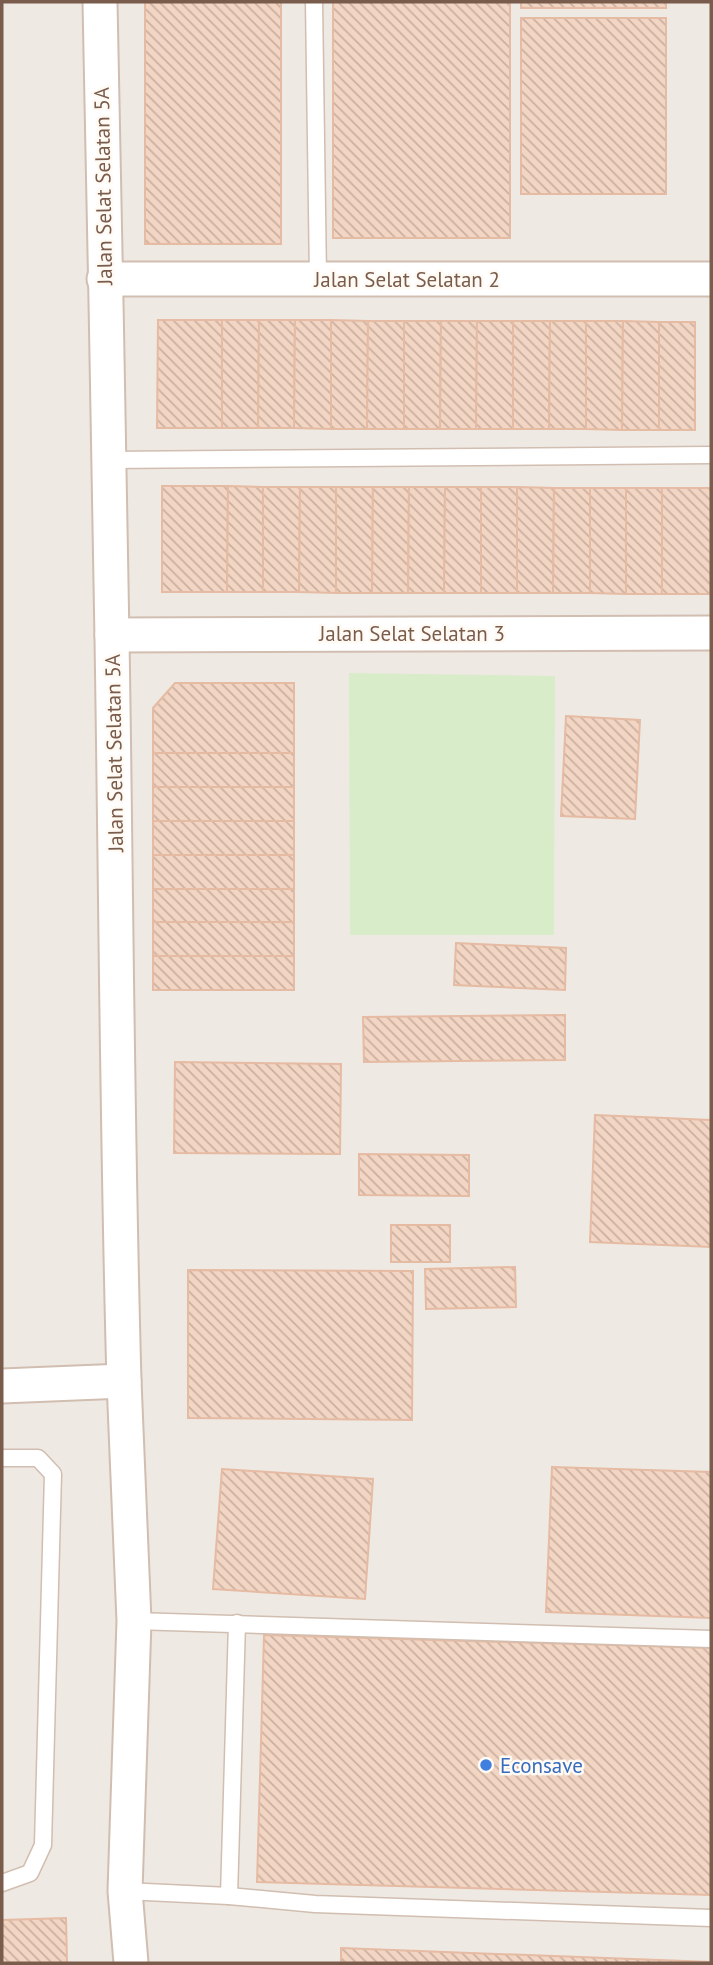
<svg xmlns="http://www.w3.org/2000/svg" width="713" height="1965" font-family="'PT Sans',sans-serif">
	<style>
		.industrial { fill: #efe9e4 }
		.grass { fill: #d8ecc9 }
		.building { fill: url(#building-back-hatch); stroke: #e6bba3; stroke-width: 2 }
		.lines { fill: none; stroke-linecap: round; stroke-linejoin: round }
		.lane-casing { stroke: #d1beb0; stroke-width: 19 }
		.street-casing { stroke: #d1beb0; stroke-width: 37 }
		.lane { stroke: #fff; stroke-width: 16 }
		.street { stroke: #fff; stroke-width: 33 }
		.shop-dot { fill: #3f7fe0; stroke: #fffaf3; stroke-width: 2.5 }
		.labels { text-anchor: middle; dominant-baseline: central; stroke-width: 5; stroke-linejoin: round; paint-order: stroke }
		.street-label { font-size: 21px; fill: #7a5c4d; stroke: #fffaf3 }
		.shop-label { font-size: 21px; fill: #366cbe; stroke: #fffaf3; text-anchor: start }
	</style>
	<defs>
		<pattern id="building-back-hatch" width="6" height="6" patternUnits="userSpaceOnUse" patternTransform="scale(1.75)"><rect width="6" height="6" fill="#f3d5c3"/><path d="M-1 5l2 2M0 0l6 6M5-1l2 2" fill="none" stroke="#cab0a1"/></pattern>
	</defs>
	<rect width="100%" height="100%" fill="#fdf6ec"/>
	<rect class="industrial" x="2" y="2" width="709" height="1961"/>
	<polygon class="grass" points="349,673 555,676 554,935 350,935"/>
	<g class="building">
		<rect x="145" y="2" width="136" height="242"/>
		<rect x="333" y="2" width="177" height="236"/>
		<rect x="521" y="2" width="145" height="6"/>
		<rect x="521" y="18" width="145" height="176"/>
		<polygon points="158,320 222,320 222,428 157,428"/>
		<polygon points="222,320 259,320 258,428 222,428"/>
		<polygon points="259,320 295,320 294,428 258,428"/>
		<polygon points="295,320 331,320 331,429 294,428"/>
		<polygon points="331,320 368,321 367,429 331,429"/>
		<polygon points="368,321 404,321 404,429 367,429"/>
		<polygon points="404,321 441,321 440,429 404,429"/>
		<polygon points="441,321 477,321 476,429 440,429"/>
		<polygon points="477,321 513,321 513,429 476,429"/>
		<polygon points="513,321 550,321 549,429 513,429"/>
		<polygon points="550,321 586,321 586,429 549,429"/>
		<polygon points="586,321 623,321 622,430 586,429"/>
		<polygon points="623,321 659,322 659,430 622,430"/>
		<rect x="659" y="322" width="36" height="108"/>
		<polygon points="162,486 228,486 227,592 162,592"/>
		<polygon points="228,486 263,487 263,592 227,592"/>
		<polygon points="263,487 300,487 299,592 263,592"/>
		<polygon points="300,487 336,487 336,593 299,592"/>
		<polygon points="336,487 373,487 372,593 336,593"/>
		<polygon points="373,487 409,487 408,593 372,593"/>
		<polygon points="409,487 445,487 444,593 408,593"/>
		<polygon points="445,487 481,487 481,593 444,593"/>
		<rect x="481" y="487" width="36" height="106"/>
		<polygon points="517,487 554,488 553,593 517,593"/>
		<polygon points="554,488 590,488 590,593 553,593"/>
		<polygon points="590,488 626,488 626,594 590,593"/>
		<rect x="626" y="488" width="36" height="106"/>
		<rect x="662" y="488" width="49" height="106"/>
		<polygon points="175,683 294,683 294,753 153,753 153,708"/>
		<polygon points="566,716 640,720 635,819 561,816"/>
		<rect x="153" y="753" width="141" height="34"/>
		<rect x="153" y="787" width="141" height="34"/>
		<rect x="153" y="821" width="141" height="34"/>
		<rect x="153" y="855" width="141" height="34"/>
		<rect x="153" y="889" width="141" height="33"/>
		<rect x="153" y="922" width="141" height="34"/>
		<polygon points="456,943 566,948 565,990 454,985"/>
		<rect x="153" y="956" width="141" height="34"/>
		<polygon points="565,1015 565,1060 364,1062 363,1017"/>
		<polygon points="175,1062 341,1064 340,1154 174,1153"/>
		<polygon points="595,1115 711,1120 711,1247 590,1242"/>
		<polygon points="359,1154 469,1155 469,1196 359,1195"/>
		<rect x="391" y="1225" width="59" height="37"/>
		<polygon points="515,1267 516,1307 426,1309 425,1269"/>
		<polygon points="188,1270 413,1271 412,1420 188,1418"/>
		<polygon points="552,1467 711,1472 711,1618 546,1612"/>
		<polygon points="222,1469 373,1479 365,1599 213,1589"/>
		<polygon points="264,1635 711,1648 711,1895 257,1882"/>
		<polygon points="66,1918 67,1963 2,1963 2,1920"/>
		<polygon points="341,1948 711,1962 711,1963 341,1963"/>
	</g>
	<g class="lines">
		<g class="lane-casing">
			<g id="lane">
				<polyline points="314,2 318,279"/>
				<polyline points="108,460 711,455"/>
				<polyline points="2,1458 38,1458 53,1474 43,1845 30,1873 2,1883"/>
				<polyline points="134,1621 711,1639"/>
				<polyline points="125,1891 229,1896 315,1904 711,1918"/>
				<polyline points="229,1896 237,1623"/>
			</g>
		</g>
		<g class="street-casing">
			<g id="street">
				<polyline points="104,279 711,279"/>
				<polyline points="112,635 711,633"/>
				<polyline points="124,1381 134,1621 125,1891 131,1963"/>
				<path d="M2,1386L124,1381C117,1134 116,886 112,639C110,427 103,214 100,2"/>
			</g>
		</g>
		<use href="#lane" class="lane"/>
		<use href="#street" class="street"/>
	</g>
	<circle class="shop-dot" cx="486" cy="1765" r="7"/>
	<g class="labels">
		<g class="street-label">
			<text transform="translate(103 186) rotate(-91)">Jalan Selat Selatan 5A</text>
			<text x="407" y="279">Jalan Selat Selatan 2</text>
			<text x="412" y="633">Jalan Selat Selatan 3</text>
			<text transform="translate(114 753) rotate(-91)">Jalan Selat Selatan 5A</text>
		</g>
		<g class="shop-label">
			<text x="500" y="1765">Econsave</text>
		</g>
	</g>
	<rect width="713" height="1965" fill="none" stroke="#7a5c4d" stroke-width="7"/>
</svg>
